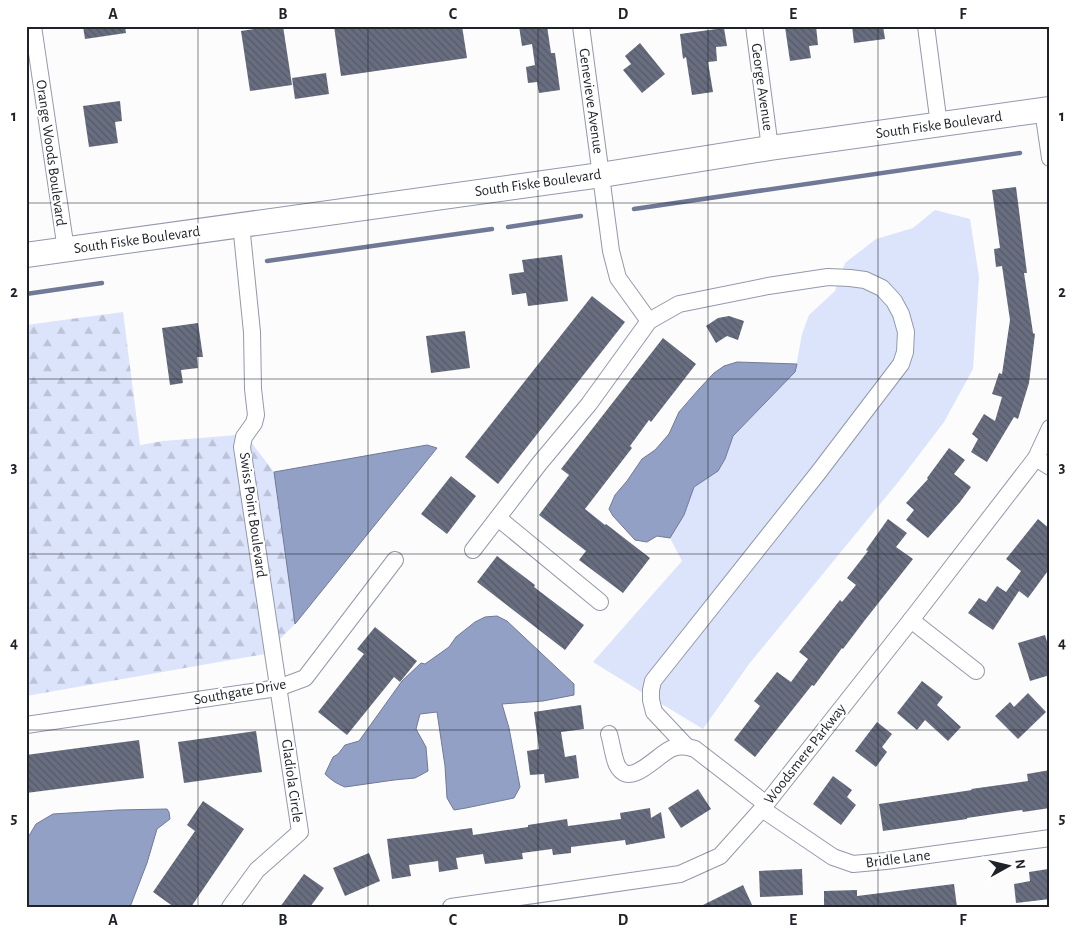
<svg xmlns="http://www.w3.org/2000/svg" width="1076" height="933" font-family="'Alegreya Sans',sans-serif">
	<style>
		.green { fill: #dce4fc }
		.forest { fill: url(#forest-firs) }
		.water { fill: #93a0c6; stroke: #707a97 }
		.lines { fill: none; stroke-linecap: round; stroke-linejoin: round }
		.stream { stroke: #707a97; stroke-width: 4.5 }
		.building { fill: url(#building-back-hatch) }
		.minor-casing { stroke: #9399ab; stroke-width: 18 }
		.secondary-casing { stroke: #9399ab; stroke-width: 26 }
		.minor { stroke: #fff; stroke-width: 16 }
		.secondary { stroke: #fff; stroke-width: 24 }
		.grid { fill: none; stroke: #1f2229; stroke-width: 1; stroke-opacity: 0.55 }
		.labels { text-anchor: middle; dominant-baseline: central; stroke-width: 4.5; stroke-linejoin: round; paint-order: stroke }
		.street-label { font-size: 15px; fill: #1f2229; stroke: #fff }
		.neatline { fill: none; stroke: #1f2229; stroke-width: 2 }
		.grid-label { font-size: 16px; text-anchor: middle; font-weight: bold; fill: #1f2229 }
	</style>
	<defs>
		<pattern id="forest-firs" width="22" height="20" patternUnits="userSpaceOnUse" patternTransform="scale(1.25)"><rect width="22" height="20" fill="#dce4fc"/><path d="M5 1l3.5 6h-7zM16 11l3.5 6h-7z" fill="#bcc3d8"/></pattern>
		<pattern id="building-back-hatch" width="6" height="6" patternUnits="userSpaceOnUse" patternTransform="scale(1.25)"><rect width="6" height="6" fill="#686e7f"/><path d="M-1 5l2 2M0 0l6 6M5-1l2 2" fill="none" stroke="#555a68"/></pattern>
	</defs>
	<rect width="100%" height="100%" fill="#fcfcfc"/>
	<g class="green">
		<polygon points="935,210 970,219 979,277 973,369 944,422 899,481 749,664 703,729 660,703 659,699 660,684 824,477 914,330 909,312 902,298 888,283 842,271 845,263 876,239 913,228"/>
		<path d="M837,285C845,285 854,285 861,287C881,291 897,314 898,334C898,343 896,353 894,361L811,469L645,680L643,693L593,662L682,561L670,538L684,515L694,487L718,471L725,459L733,436L795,372L802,334L809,315L835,291Z"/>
	</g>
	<g class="forest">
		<polygon points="123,312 140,445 163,441 237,435 235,448 237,469 265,654 26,696 26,325"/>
		<polygon points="251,442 274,472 295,624 279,640 253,467 251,447"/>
	</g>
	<g class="water">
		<polygon points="737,362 797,364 795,372 733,436 725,459 718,471 694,487 684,515 670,538 657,536 647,542 635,540 613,516 609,509 615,495 627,481 642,459 655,450 669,434 679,412 699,389 714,373 724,366"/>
		<polygon points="427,445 437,448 295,624 274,472"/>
		<path d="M497,616L507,621L574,684V695L543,701L502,704L509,728L520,787L514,798L466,808L454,810L447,798L445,766L437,712L420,714L416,729L426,747L428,771L415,778L394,780L345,787C337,784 331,780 325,774L333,757L338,754L345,745L359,741L402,681L421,663L425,664L449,647L456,637L475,622L485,617Z"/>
		<polygon points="167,809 169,812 170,819 157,829 147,863 130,907 26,907 26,841 36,824 53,814 118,810"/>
	</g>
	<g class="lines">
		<g class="stream">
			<polyline points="634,209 1020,153"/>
			<polyline points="508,227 581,216"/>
			<polyline points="267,261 492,229"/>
			<polyline points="26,294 102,283"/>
		</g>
	</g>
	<g class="building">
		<polygon points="83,26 125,26 126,33 85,39"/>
		<polygon points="274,26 283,26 292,85 250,91 241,31"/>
		<polygon points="334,26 462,26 467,58 341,76"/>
		<polygon points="519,26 547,26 551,53 555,53 560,90 539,93 537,82 528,83 526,67 535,65 532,44 522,46"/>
		<polygon points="793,26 816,26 818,45 809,46 811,58 790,61 785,27"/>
		<polygon points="852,26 883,26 885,39 854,43"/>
		<polygon points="724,28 727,46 716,47 717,61 708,62 713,92 692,95 686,57 683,59 680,34"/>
		<polygon points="640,43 665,74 642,93 623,70 631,64 625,56"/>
		<polygon points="326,73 329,94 295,99 292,78"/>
		<polygon points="120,101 122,121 115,122 118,143 89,147 83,106"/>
		<polygon points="1016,187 1027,273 1024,273 1033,333 1035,334 1029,383 1018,419 1014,417 987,462 971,452 978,439 972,434 984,414 995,421 1002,397 992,394 999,373 1002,374 1010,320 1002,266 996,267 994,249 1000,248 992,190"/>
		<polygon points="562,255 568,301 528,306 526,293 512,295 509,274 524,272 522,260"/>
		<polygon points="592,296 625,322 498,484 465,457"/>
		<polygon points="729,316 744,321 738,340 727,336 716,343 706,326 718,318"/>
		<polygon points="198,323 203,357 197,357 198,368 181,370 183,383 170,385 162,328"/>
		<polygon points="465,331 470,368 431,373 426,336"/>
		<polygon points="663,338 696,364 651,422 649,420 630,446 632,448 585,509 605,525 606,524 650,558 623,593 579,560 586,551 539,515 569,475 561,469"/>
		<polygon points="949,448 965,460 954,474 971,487 960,502 928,538 906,520 914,510 906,503 928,479 927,478"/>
		<polygon points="451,476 476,496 447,534 421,514"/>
		<polygon points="888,519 907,533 896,547 913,559 865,620 843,649 842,648 814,686 812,685 755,757 734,740 760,706 754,701 777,672 791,682 808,659 799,652 840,600 842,602 856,585 847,578 868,551 866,550"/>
		<polygon points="1038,519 1050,529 1050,568 1028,598 1019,591 993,630 968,613 979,598 986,602 997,586 1006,592 1021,571 1006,559"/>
		<polygon points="497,556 535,585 534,587 584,625 565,650 477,582"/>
		<polygon points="375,627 417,661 400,682 394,677 347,735 318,712 364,654 357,649"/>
		<polygon points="1045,635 1050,652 1050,675 1030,681 1018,643"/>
		<polygon points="922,681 943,697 937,705 961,727 948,741 925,720 917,730 897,713"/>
		<polygon points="1028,693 1046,712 1018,739 995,716 1010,702 1014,707"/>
		<polygon points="581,705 584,729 561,732 565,757 576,755 579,778 545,783 544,774 530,775 527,751 539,749 534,712"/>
		<polygon points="877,722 892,734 882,747 887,752 876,767 855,751"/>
		<polygon points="256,731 262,772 184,783 178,742"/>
		<polygon points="139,740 144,778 26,793 26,755"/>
		<polygon points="1050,770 1050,808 1023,812 1022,810 967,818 967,819 883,831 879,804 972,790 971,789 1028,781 1027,774"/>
		<polygon points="833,776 852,790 847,797 856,805 841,825 813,804"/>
		<polygon points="698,789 711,809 681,828 668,808"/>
		<polygon points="203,801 244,829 191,907 174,907 153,892 195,831 187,825"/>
		<polygon points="650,808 651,818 661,812 665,838 626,845 625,840 571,847 571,853 553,855 552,849 522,853 523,859 485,864 483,854 456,858 458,869 439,872 438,861 409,865 411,876 392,879 387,839 472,828 473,835 528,827 528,825 567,819 568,826 621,819 620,813"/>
		<polygon points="369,853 380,881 345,896 333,868"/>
		<polygon points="802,869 803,895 760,897 759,871"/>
		<polygon points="1048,869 1050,884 1050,899 1016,903 1014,884 1030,881 1029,872"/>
		<polygon points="304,874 324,888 310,907 280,907"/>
		<polygon points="954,884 957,907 824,907 824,891 857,890 857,896"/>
		<polygon points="743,885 753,907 699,907"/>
	</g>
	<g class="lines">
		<g class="minor-casing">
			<g id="minor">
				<polyline points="33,26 66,250"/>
				<polyline points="581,26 611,251 618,278 649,321"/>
				<polyline points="754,26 770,148"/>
				<polyline points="926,26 939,125"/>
				<polyline points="1043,110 1050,158"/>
				<polyline points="1036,458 1050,467"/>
				<polyline points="498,518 600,602"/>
				<polyline points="473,550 539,464 589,404 649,321 679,304 768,286 828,277 850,278 865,280 882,288 894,301 901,314 906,332 905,352 901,364 818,473 653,681 651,690 651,700 654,712 685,745"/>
				<polyline points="911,620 976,671"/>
				<polyline points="26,725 278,688 305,678 395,560"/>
				<path d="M609,734C612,744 613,756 617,765C630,791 659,752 673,748C681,745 687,746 695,749L766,804"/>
				<polyline points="762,809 833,857 853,864 886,861 1050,838"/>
				<polyline points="230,907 257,870 300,832 242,447 244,437 254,423 256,415 253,389 252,332 241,224"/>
				<polyline points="451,907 680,874 720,856 762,809 911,620 1036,458 1050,428"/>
			</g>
		</g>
		<g class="secondary-casing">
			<polyline id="secondary" points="26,255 601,175 770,148 1050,109"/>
		</g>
		<use href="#minor" class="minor"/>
		<use href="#secondary" class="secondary"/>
	</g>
	<path class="grid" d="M198,26V907M368,26V907M538,26V907M708,26V907M878,26V907M26,203H1050M26,379H1050M26,554H1050M26,730H1050"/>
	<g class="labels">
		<g class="street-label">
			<text transform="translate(762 87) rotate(82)">George Avenue</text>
			<text transform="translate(591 101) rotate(82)">Genevieve Avenue</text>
			<text transform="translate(939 125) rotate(-8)">South Fiske Boulevard</text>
			<text transform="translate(51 153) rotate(82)">Orange Woods Boulevard</text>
			<text transform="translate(538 183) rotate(-8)">South Fiske Boulevard</text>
			<text transform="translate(137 240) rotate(-8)">South Fiske Boulevard</text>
			<text transform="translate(253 515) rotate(82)">Swiss Point Boulevard</text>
			<text transform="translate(240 692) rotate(-10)">Southgate Drive</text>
			<text transform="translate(805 754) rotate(-52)">Woodsmere Parkway</text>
			<text transform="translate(292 781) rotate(82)">Gladiola Circle</text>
			<text transform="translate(898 859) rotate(-7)">Bridle Lane</text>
		</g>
	</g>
	<rect width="1076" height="933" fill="none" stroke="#ffffff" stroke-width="55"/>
	<g transform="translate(1008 866) rotate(82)" stroke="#ffffff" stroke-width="4" paint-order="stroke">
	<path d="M0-4L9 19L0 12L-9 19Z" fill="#1f2229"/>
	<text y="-8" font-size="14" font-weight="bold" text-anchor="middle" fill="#1f2229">N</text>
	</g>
	<rect x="28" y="28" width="1020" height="878" class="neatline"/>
	<g class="grid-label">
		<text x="113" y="19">A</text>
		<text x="283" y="19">B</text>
		<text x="453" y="19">C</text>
		<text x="623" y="19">D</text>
		<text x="793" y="19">E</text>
		<text x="963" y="19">F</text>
		<text x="14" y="121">1</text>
		<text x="1062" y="121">1</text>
		<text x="14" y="297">2</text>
		<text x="1062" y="297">2</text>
		<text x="14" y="472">3</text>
		<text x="1062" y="472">3</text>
		<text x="14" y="648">4</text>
		<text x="1062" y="648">4</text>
		<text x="14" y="823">5</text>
		<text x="1062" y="823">5</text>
		<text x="113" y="925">A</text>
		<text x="283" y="925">B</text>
		<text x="453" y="925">C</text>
		<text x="623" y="925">D</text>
		<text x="793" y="925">E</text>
		<text x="963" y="925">F</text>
	</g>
</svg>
